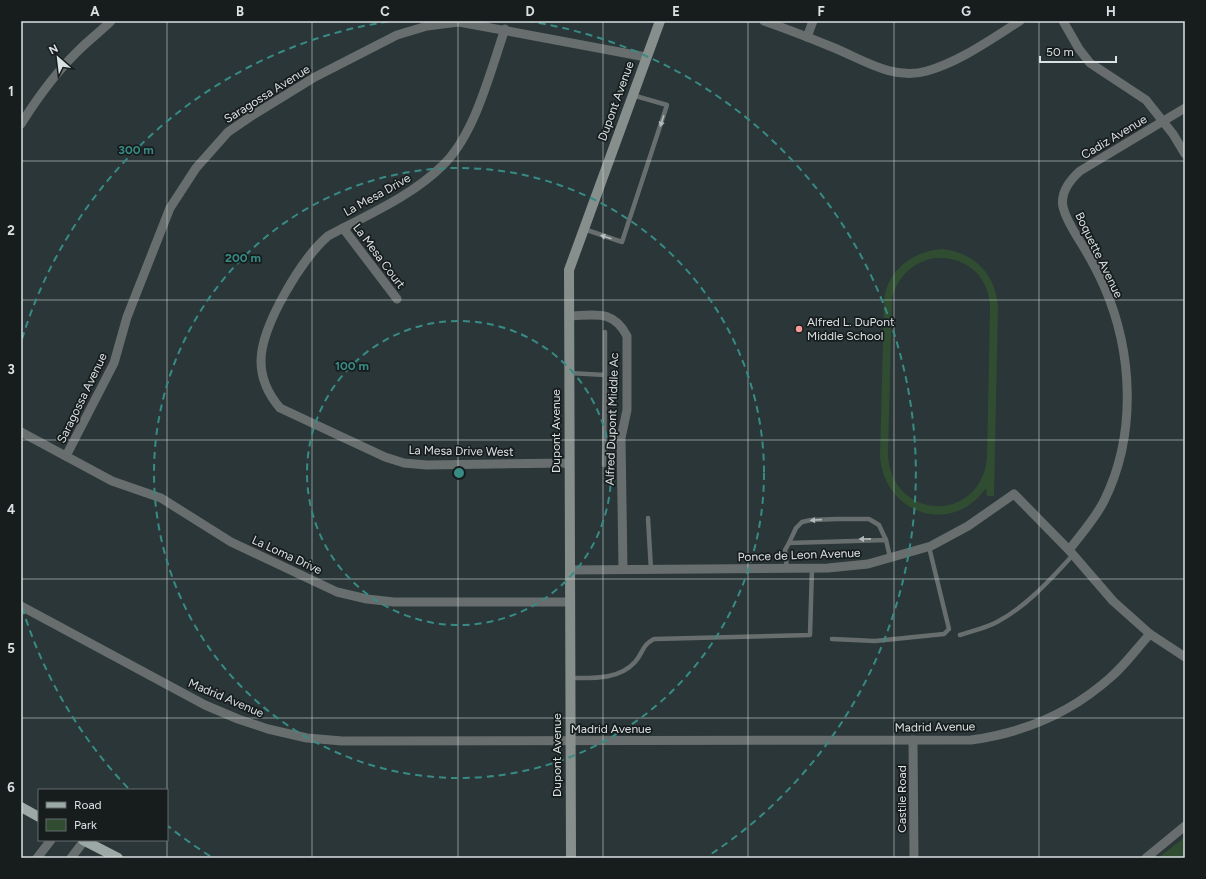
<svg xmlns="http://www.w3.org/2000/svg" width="1206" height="879" font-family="Figtree,sans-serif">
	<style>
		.green { fill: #304d32; fill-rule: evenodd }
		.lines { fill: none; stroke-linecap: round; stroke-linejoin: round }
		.lane { stroke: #686e6d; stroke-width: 4.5 }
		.street { stroke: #686e6d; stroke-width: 9 }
		.secondary { stroke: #868f8c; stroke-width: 10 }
		.primary { stroke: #9ca8a5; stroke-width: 10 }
		.oneway { fill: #b2b9ba }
		.grid { fill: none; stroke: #dae1e3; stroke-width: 1; stroke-opacity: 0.55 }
		.ring { fill: none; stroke: #388b85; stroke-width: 2; stroke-dasharray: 7 5 }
		.poi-dot { fill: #f59b9a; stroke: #171c1d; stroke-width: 1.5 }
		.labels { text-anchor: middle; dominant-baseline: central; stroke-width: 3.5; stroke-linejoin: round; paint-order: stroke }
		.street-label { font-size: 12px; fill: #dae1e3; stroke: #171c1d }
		.poi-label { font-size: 12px; fill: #dae1e3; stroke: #171c1d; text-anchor: start }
		.centre { fill: #388b85; stroke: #171c1d; stroke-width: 2 }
		.ring-label { font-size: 12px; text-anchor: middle; font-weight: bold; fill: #388b85; stroke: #171c1d; stroke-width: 3.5; stroke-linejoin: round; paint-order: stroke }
		.neatline { fill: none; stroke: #dae1e3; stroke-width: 1.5 }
		.grid-label { font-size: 13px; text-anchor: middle; font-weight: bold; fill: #dae1e3 }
	</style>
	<rect width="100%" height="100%" fill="#2a3638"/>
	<g class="green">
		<path d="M942,249C975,253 996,274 998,308L994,496H987L986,488C952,537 884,514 880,456L884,301C887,270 913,251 942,249ZM934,258C966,256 989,276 990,307L987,458C981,523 893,522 888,456L892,298C898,276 912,263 934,258Z"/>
		<polygon points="1185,837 1185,858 1158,858"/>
	</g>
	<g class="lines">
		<g class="lane">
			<polyline points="584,229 622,242 667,105 632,95"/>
			<polyline points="569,373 605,375 604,465"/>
			<polyline points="605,375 605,332"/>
			<polyline points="648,518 651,570"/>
			<polyline points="789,543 796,528 802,522 811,520 838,519 869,519 879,525 886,540"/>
			<polyline points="787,569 785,550 789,543 886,540 890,557"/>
			<path d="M960,635C972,631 986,628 997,622C1027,606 1050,580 1073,555"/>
			<polyline points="832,639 875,641 944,634 949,629 929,547"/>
			<path d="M571,678C592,678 619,680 635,662C643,653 642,645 654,639L810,635L812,568"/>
		</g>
		<g class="street">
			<path d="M764,21C787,29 810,38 832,47C862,59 893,81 927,71C961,61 991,39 1020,21"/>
			<polyline points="1063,21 1079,49 1090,63 1146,100 1173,134 1185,154"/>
			<path d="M505,29C490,72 475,135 442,166C412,196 365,216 328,236C302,258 261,326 261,361C261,380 268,394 280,408L385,457L404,463L427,465L569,463"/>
			<polyline points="807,37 813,21"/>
			<path d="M21,124C38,97 56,72 79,50C89,40 101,31 111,21"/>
			<polyline points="343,228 397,299"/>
			<path d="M569,316C595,315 613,309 627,336V410L621,438L623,569"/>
			<polyline points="21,432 112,481 161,498 231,542 337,592 367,599 394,602 570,602"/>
			<polyline points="66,456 114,363 127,317 170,208 196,168 228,132 250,117 315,77 397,35 427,26 459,22 646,57"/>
			<path d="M1069,550C1081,534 1095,519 1104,501C1137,435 1133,352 1104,286C1099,275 1093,263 1087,253C1079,238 1067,224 1063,207C1060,192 1070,180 1080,171L1185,108"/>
			<polyline points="570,570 828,568 868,564 931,546 968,526 1014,494 1069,550 1113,601 1150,634 1185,657"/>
			<path d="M21,606L205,705L238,719L268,729L307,738L342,741L971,740C1023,733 1072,712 1111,677C1125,665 1137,648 1150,634"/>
			<polyline points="913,740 914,858"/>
			<polyline points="37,858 51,840"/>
			<polyline points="71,858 84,841"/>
			<polyline points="1146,858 1185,826"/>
		</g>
		<polyline class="secondary" points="571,858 569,270 660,21"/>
		<g class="primary">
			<polyline points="21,807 39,817"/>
			<polyline points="83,840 118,858"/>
		</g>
	</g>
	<defs><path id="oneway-solid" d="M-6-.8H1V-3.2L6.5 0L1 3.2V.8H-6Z"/></defs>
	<g class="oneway">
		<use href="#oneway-solid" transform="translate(662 121) rotate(108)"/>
		<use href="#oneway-solid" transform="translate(606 237) rotate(-162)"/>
		<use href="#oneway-solid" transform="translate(816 520) rotate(176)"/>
		<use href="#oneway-solid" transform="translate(865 539) rotate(179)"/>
	</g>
	<path class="grid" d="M167,21V858M312,21V858M458,21V858M603,21V858M748,21V858M894,21V858M1039,21V858M21,161H1185M21,300H1185M21,440H1185M21,579H1185M21,718H1185"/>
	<g class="ring">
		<circle cx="459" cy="473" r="152"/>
		<circle cx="459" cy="473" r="305"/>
		<path d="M210 856A457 457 0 0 1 168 826M128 788A457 457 0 0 1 22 607M22 339A457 457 0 0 1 391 21M527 21A457 457 0 0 1 708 856"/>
	</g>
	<circle class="poi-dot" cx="799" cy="329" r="4"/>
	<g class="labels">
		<g class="street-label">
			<text transform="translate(267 94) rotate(-32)">Saragossa Avenue</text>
			<text transform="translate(616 101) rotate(-70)">Dupont Avenue</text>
			<text transform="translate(1114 137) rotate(-31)">Cadiz Avenue</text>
			<text transform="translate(377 195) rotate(-29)">La Mesa Drive</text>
			<text transform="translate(1099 255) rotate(64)">Boquette Avenue</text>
			<text transform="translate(379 256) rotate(53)">La Mesa Court</text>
			<text transform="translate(82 398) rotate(-64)">Saragossa Avenue</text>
			<text transform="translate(612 419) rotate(-88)">Alfred Dupont Middle Ac</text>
			<text transform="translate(556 431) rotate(-90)">Dupont Avenue</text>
			<text transform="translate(461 451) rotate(1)">La Mesa Drive West</text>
			<text transform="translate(287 555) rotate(25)">La Loma Drive</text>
			<text transform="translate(799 555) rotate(-2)">Ponce de Leon Avenue</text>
			<text transform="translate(226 698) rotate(23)">Madrid Avenue</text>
			<text transform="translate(935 727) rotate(-1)">Madrid Avenue</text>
			<text x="611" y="729">Madrid Avenue</text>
			<text transform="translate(557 755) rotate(-90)">Dupont Avenue</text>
			<text transform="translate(902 799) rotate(-90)">Castile Road</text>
		</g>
		<g class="poi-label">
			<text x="807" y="322">Alfred L. DuPont<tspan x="807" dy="14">Middle School</tspan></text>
		</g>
	</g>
	<circle cx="459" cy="473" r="6" class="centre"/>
	<g class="ring-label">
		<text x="136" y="154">300 m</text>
		<text x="243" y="262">200 m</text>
		<text x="352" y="370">100 m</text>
	</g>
	<rect width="1206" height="879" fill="none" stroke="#171c1d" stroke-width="44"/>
	<rect x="38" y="789" width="130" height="52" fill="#171c1d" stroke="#656b6c"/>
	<rect x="46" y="802" width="20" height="6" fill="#9ca8a5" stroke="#656b6c"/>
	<text x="74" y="809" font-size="12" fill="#dae1e3">Road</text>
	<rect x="46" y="819" width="20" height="12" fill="#304d32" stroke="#656b6c"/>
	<text x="74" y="829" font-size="12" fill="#dae1e3">Park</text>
	<g transform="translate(58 58) rotate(332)" stroke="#171c1d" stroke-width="3" paint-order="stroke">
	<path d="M0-3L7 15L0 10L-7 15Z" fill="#dae1e3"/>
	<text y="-6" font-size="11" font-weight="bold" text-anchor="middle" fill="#dae1e3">N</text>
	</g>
	<path d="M1040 56v6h76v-6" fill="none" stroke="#dae1e3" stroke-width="2"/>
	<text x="1046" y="56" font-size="12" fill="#dae1e3" stroke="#171c1d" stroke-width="3" paint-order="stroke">50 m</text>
	<rect x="22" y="22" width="1162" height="835" class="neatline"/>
	<g class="grid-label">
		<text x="95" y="16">A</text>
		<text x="240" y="16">B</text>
		<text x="385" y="16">C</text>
		<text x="530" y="16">D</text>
		<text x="676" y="16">E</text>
		<text x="821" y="16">F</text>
		<text x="966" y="16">G</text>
		<text x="1111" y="16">H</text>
		<text x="11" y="96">1</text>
		<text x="11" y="235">2</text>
		<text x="11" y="374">3</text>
		<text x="11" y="514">4</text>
		<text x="11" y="653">5</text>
		<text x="11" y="792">6</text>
	</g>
</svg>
